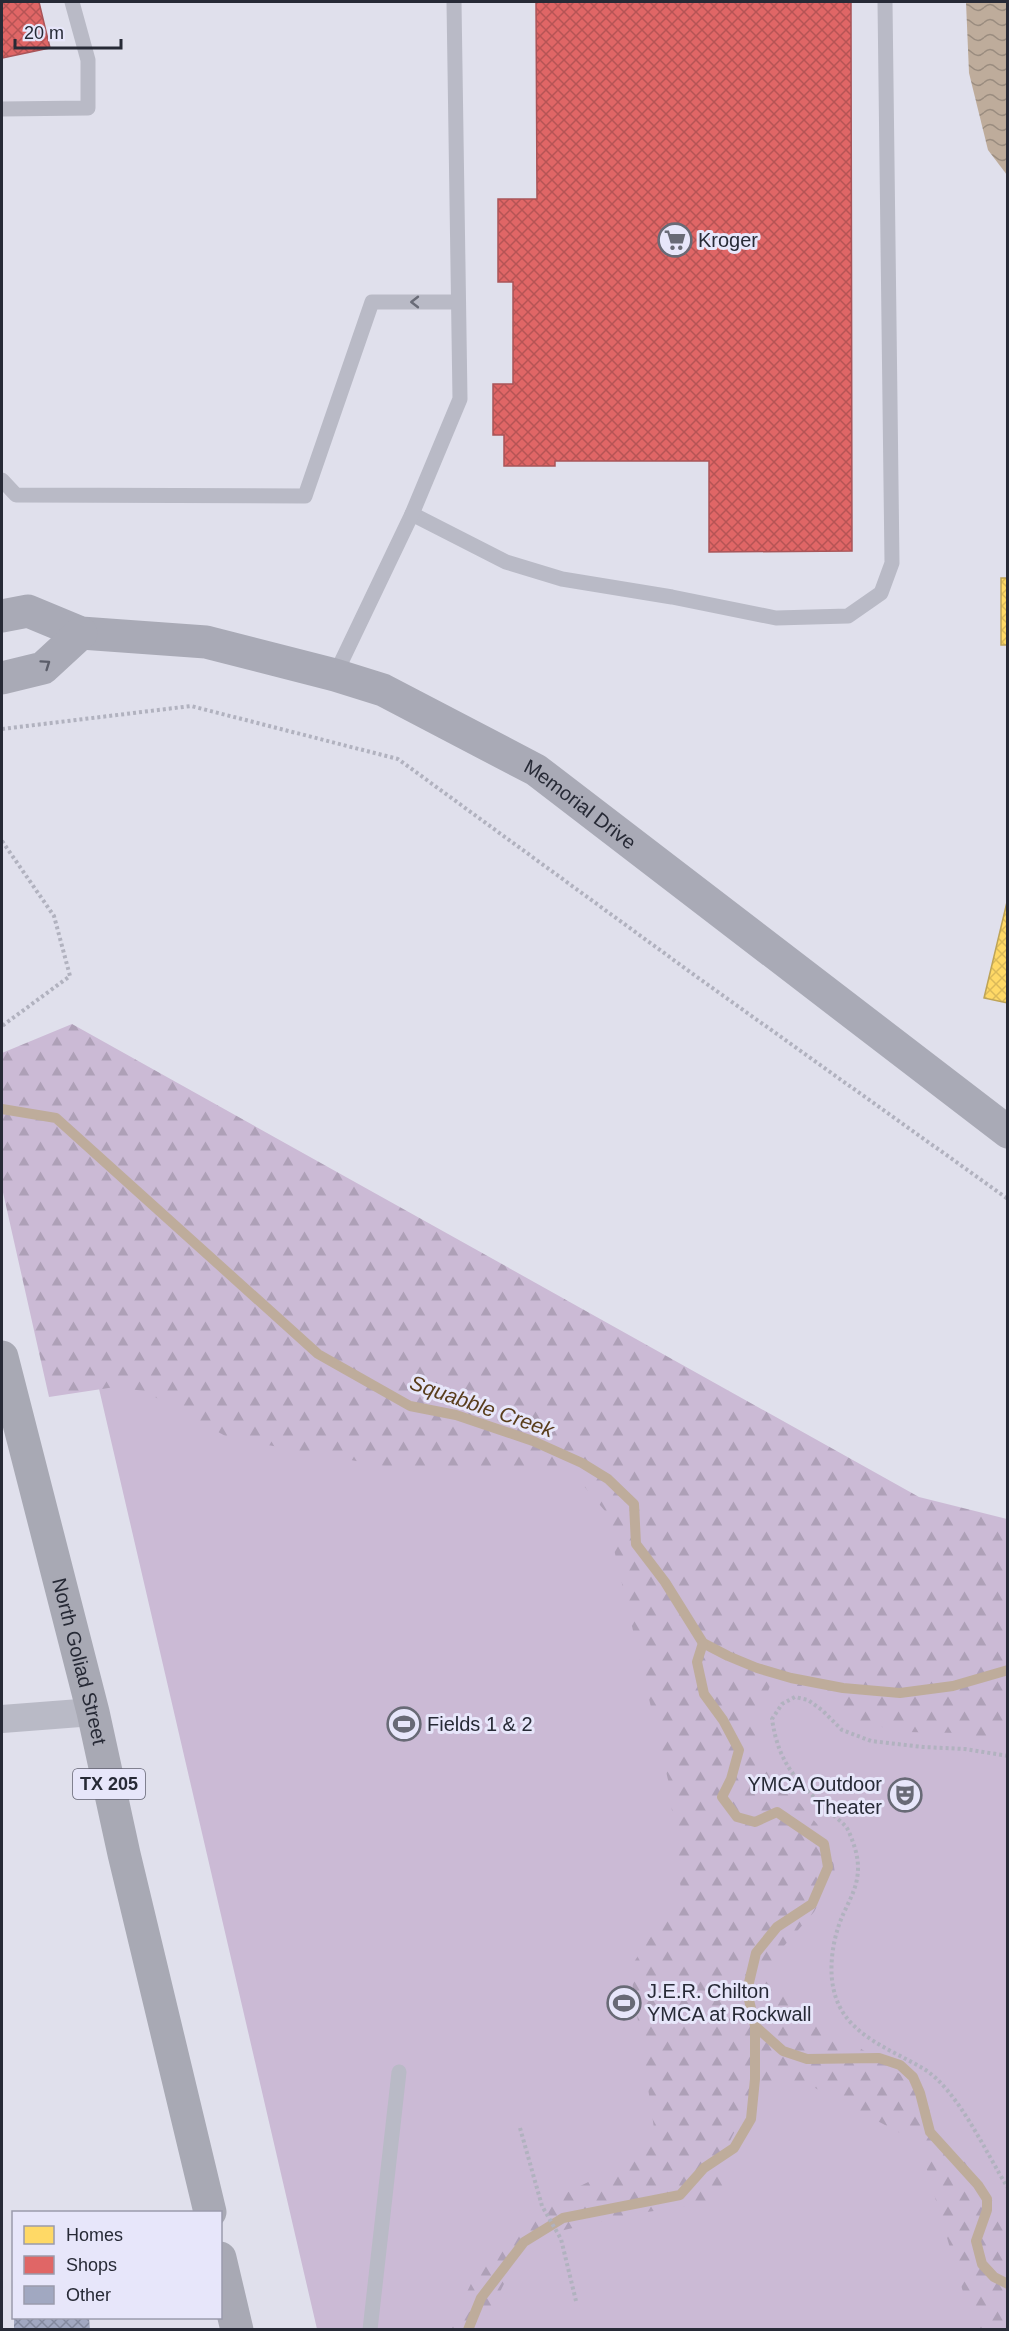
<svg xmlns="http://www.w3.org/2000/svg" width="1009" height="2331" font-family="Arial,sans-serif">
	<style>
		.grass { fill: #cbbad5 }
		.forest { fill: url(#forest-firs) }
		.water { fill: url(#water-waves) }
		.homes { fill: url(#homes-cross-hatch); stroke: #bea458; stroke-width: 1.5 }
		.shops { fill: url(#shops-cross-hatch); stroke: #a85458; stroke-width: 1.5 }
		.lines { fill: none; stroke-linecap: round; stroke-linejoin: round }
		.stream { stroke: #beac9b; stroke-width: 10 }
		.building { fill: url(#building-cross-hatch) }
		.path { stroke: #b1b2bf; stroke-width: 4; stroke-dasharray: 3 3; stroke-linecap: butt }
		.lane { stroke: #b9bac6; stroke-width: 15 }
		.street { stroke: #b9bac6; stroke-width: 28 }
		.secondary { stroke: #a9aab6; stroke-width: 33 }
		.primary { stroke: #a8a9b4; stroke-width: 33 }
		.oneway { stroke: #696b77 }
		.oneway2 { stroke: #5b5d69 }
		.labels { text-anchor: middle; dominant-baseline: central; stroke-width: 6; stroke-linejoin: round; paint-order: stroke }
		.shield { fill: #e7e6fa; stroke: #616271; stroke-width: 1.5 }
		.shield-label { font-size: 18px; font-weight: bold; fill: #272a36 }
		.poi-label { font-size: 20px; fill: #272a36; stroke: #e7e6fa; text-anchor: start }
		.street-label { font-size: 20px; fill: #272a36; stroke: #e7e6fa }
		.water-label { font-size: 21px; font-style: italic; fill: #593d1b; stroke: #e7e6fa }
	</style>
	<defs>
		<pattern id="forest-firs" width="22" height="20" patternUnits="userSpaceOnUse" patternTransform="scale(1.5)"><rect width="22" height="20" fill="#cbbad5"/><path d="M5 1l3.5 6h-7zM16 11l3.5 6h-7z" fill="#aea0b7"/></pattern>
		<pattern id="water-waves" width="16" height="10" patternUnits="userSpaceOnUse" patternTransform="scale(1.5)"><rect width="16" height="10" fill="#beac9b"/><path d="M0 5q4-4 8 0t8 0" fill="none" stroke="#9a8c7f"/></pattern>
		<pattern id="homes-cross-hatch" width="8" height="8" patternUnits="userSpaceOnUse" patternTransform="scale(1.5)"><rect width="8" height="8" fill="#ffd966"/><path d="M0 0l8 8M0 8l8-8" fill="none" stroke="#dbba59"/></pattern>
		<pattern id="shops-cross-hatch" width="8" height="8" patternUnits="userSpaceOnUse" patternTransform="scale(1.5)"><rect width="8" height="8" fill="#e06666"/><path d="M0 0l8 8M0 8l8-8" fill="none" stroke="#b65455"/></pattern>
		<pattern id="building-cross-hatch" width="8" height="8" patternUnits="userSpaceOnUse" patternTransform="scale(1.5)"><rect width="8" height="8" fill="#a1a8c1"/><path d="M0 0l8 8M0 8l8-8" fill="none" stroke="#83899e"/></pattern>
	</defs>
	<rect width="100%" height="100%" fill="#e0e0ec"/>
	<polygon class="grass" points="36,1117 607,1464 1007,1677 1007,2329 317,2329"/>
	<polygon class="forest" points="72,1024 919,1497 1007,1519 1007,1742 961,1733 905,1732 859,1722 834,1702 806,1686 770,1686 755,1725 758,1758 786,1787 817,1824 831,1847 835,1873 814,1912 783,1947 774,1987 809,2015 906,2078 972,2168 1007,2224 1007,2329 974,2329 919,2143 802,2081 757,2086 727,2147 726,2200 634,2214 564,2230 528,2245 506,2280 481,2329 449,2329 483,2259 539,2206 615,2169 654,2128 630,1968 681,1891 669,1784 605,1511 567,1466 395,1468 229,1438 144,1391 115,1387 49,1397 2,1188 2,1053"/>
	<polygon class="water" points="966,2 1007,2 1007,175 988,150 969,73"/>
	<g class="homes">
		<rect x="1001" y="578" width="7" height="67"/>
		<polygon points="1007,902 1008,903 1008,1003 984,998"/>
	</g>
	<g class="shops">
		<polygon points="2,2 39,2 50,48 2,58"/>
		<polygon points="536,2 851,2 852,551 709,552 709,461 555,461 555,466 504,466 504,435 493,435 493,384 513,384 513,282 498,282 498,199 537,199"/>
	</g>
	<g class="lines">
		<g class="stream">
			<polyline points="2,1109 56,1118 318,1354 410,1406 456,1415 533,1441 582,1463 608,1479 634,1504 636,1544 665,1582 703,1643 728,1656 757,1668 791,1678 843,1688 900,1693 953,1686 1008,1670"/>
			<polyline points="703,1643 697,1662 704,1694 723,1720 739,1750 731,1779 722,1797 737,1817 755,1822 777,1812 824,1844 828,1867 812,1904 777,1927 756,1953 747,1991 755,2026 783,2051 807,2059 879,2058 900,2065 913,2077 920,2093 930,2132 978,2185 987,2199 987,2210 976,2241 982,2264 994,2277 1008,2284"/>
			<polyline points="468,2330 481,2298 524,2242 563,2218 680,2195 704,2168 734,2148 751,2119 755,2079 755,2026"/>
		</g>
	</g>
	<polygon class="building" points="14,2318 89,2318 90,2330 14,2330"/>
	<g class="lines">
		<g class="path">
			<polyline points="2,729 191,706 398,759 697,977 1008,1199"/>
			<polyline points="2,841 54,916 70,976 2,1026"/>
			<path d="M1008,1756L965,1749L923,1747L871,1741L842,1730L822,1710L808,1700L795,1697L782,1704L772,1719C779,1766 798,1782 831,1813C837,1819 846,1824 849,1832C854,1844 858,1855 858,1868C858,1892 844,1907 838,1928C832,1946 829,1972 834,1991C844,2035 891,2049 924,2069C958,2090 986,2153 1008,2188"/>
			<polyline points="520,2128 542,2206 561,2239 576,2301"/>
		</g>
		<g class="lane">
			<polyline points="2,109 88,108 88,60 72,2"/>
			<polyline points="2,480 16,495 305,496 372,302 458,302"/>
			<polyline points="412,514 506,562 562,579 672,597 776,618 848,616 881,593 892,563 885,2"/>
			<polyline points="335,675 412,514 460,399 454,2"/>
			<polyline points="370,2330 399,2072"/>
		</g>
		<polyline class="street" points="2,1719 93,1712"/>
		<g class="secondary">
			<path id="s1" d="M2,616L28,611L81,633L206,642L335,675L383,690L536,770L1008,1132"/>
			<polyline points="2,678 43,668 81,633"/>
		</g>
		<g class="primary">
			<path id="s2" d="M2,1357L93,1712L124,1854L210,2212"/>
			<polyline points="220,2258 237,2330"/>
		</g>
	</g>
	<defs><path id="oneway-chevron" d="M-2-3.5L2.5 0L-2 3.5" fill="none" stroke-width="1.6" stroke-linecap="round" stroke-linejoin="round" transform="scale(1.5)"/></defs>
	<use class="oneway" href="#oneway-chevron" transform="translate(415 302) rotate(-180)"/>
	<use class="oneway2" href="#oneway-chevron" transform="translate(46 664) rotate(-35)"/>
	<defs>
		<g id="supermarket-ring" transform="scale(1.725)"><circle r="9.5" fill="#e7e6fa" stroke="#686a76" stroke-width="1.5"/><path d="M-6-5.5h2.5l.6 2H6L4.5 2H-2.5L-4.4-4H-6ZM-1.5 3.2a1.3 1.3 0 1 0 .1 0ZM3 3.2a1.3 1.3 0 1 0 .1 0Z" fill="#686a76"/></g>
		<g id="stadium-ring" transform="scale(1.725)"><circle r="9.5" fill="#e7e6fa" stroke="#686a76" stroke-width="1.5"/><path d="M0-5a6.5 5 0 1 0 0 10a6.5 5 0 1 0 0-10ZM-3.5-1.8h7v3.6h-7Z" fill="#686a76"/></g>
		<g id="theatre-ring" transform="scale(1.725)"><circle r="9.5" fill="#e7e6fa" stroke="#686a76" stroke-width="1.5"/><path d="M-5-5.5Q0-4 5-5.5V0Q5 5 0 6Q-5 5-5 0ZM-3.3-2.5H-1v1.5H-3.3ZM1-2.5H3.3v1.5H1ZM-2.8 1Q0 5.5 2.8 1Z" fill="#686a76"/></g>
	</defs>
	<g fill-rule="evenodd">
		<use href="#supermarket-ring" x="675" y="240"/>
		<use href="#stadium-ring" x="404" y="1724"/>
		<use href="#theatre-ring" x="905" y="1795"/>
		<use href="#stadium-ring" x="624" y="2003"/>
	</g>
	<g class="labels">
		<rect class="shield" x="73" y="1769" width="72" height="30" rx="4.5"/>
		<g class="shield-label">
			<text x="109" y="1784">TX 205</text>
		</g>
		<g class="poi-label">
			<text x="698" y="240">Kroger</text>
			<text x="427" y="1724">Fields 1 &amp; 2</text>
			<text x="882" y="1784" text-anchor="end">YMCA Outdoor<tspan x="882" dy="23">Theater</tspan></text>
			<text x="647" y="1991">J.E.R. Chilton<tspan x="647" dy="23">YMCA at Rockwall</tspan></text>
		</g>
		<g class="street-label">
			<text stroke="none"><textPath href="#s1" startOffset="621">Memorial Drive</textPath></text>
			<text stroke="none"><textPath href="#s2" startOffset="314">North Goliad Street</textPath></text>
		</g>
		<g class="water-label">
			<text transform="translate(482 1406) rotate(19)">Squabble Creek</text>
		</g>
	</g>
	<rect width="1009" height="2331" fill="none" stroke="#272a36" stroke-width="6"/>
	<rect x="12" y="2211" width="210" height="108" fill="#e7e6fa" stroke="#9a9bac" stroke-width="1.5"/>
	<rect x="24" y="2226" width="30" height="18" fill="#ffd966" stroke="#9a9bac" stroke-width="1.5"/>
	<text x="66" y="2241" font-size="18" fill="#272a36">Homes</text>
	<rect x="24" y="2256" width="30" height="18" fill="#e06666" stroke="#9a9bac" stroke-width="1.5"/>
	<text x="66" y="2271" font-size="18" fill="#272a36">Shops</text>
	<rect x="24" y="2286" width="30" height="18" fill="#a1a8c1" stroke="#9a9bac" stroke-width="1.5"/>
	<text x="66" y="2301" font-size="18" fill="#272a36">Other</text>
	<path d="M15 39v9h106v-9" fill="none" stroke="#272a36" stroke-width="3"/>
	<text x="24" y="39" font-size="18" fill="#272a36" stroke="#e7e6fa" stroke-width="4.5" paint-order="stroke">20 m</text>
</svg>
